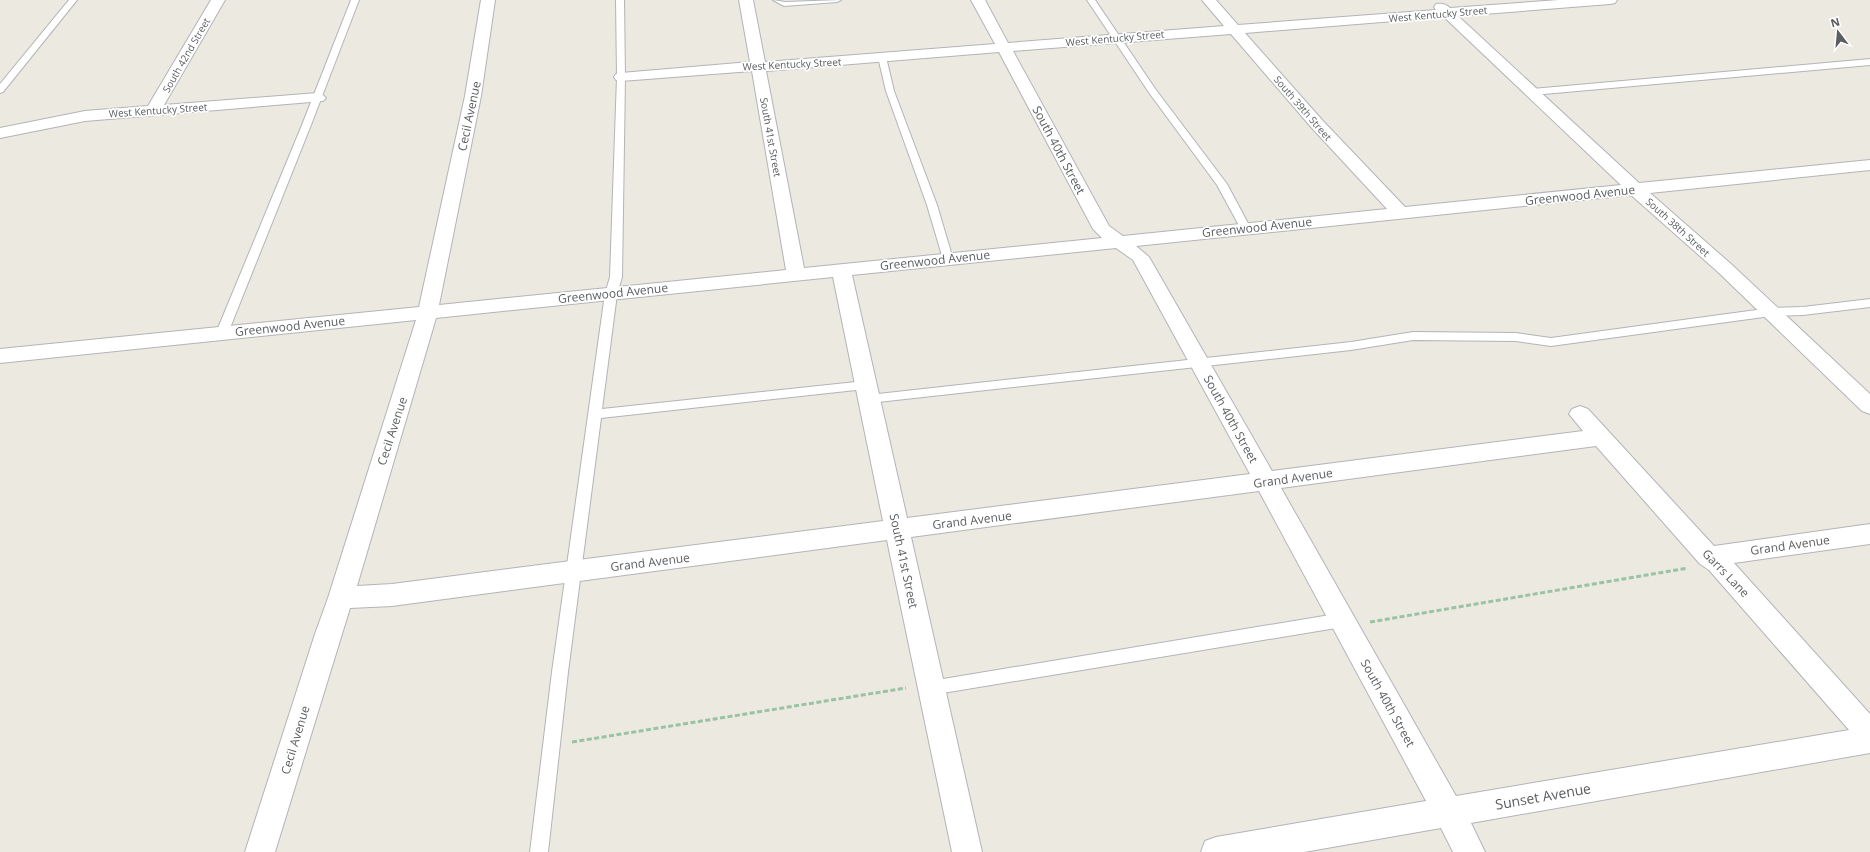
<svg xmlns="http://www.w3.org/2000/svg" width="1870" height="852" font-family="'Open Sans',sans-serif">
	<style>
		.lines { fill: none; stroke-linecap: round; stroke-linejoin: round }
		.lane-casing { stroke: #b2b4b8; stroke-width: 2 }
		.street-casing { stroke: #b2b4b8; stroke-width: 2 }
		.path { stroke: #99c3a2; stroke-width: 3; stroke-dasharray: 5 2.5; stroke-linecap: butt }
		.lane { fill: #fff; fill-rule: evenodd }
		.street { fill: #fff; fill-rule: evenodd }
		.labels { text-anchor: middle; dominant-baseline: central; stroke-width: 3.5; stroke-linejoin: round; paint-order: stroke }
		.far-street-label { font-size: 10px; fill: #5a5e61; stroke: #fff }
		.street-label { font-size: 12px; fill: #5a5e61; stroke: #fff }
		.near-street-label { font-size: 14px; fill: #5a5e61; stroke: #fff }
	</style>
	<rect width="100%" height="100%" fill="#ece9e1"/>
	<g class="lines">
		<g class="lane-casing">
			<g id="lane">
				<polygon points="69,0 77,0 3,92 0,93 0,84"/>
				<polygon points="351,0 359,0 311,125 228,333 226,336 218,336 216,333 302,125"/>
				<polygon points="616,0 624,0 625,77 622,277 617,294 602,409 865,381 869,382 871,385 869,388 865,389 601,418 568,672 548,852 530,852 552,672 605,294 610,277 617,77"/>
				<polygon points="773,0 785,2 841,0 837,2 784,6"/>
				<polygon points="1087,0 1095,0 1156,90 1227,184 1251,229 1250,231 1242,231 1217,185 1150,94"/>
				<polygon points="882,54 886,57 894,91 937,205 953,259 952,261 944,261 943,259 927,205 886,91 878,57"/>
				<polygon points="1870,59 1870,65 1532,95 1528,92 1532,89"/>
				<polygon points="1870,299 1870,307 1803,315 1771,316 1551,346 1516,341 1413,340 1351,350 869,403 865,402 863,399 865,396 869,395 1351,342 1413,332 1516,333 1551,338 1771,308 1803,307"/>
				<polygon points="1342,613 1347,615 1350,620 1347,625 1342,627 931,695 925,693 923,688 925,683 931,681"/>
			</g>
		</g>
		<g class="street-casing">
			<g id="street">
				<polygon points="211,0 225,0 164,105 318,93 323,95 326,98 323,101 85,121 0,138 0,128 85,111 148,106"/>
				<path d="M481,0H495L481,96L439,305L786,270L752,71L621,81L616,80L614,77L616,74L621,73L750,62L739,0H753L765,62L995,44L971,0H985L1008,43L1224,26L1202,0H1216L1238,25L1436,10L1434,7L1436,4C1443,3 1446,4 1450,8L1559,0H1617L1615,3L1610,4L1458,16L1639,183L1870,160V170L1650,193L1731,264L1870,394V414L1862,411L1718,272L1631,195L1136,246L1149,257L1272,471L1583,431L1569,414L1572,409L1580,406L1588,409L1714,546L1870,524V544L1734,563L1870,714V753L1471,823L1485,852H1453L1441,828L1304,852H1201L1205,841L1216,837L1426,801L1259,491L911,537L982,852H952L887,540L392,606L350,608L275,852H245L315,634L328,598L416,320L0,363V349L419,307L465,96ZM1444,17L1621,185L1405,207L1323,121L1245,33ZM1231,34L1311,127L1387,209L1123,236L1109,226L1013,51ZM999,52L1093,229L1102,238L804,268L766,71ZM1116,248L1133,260L1250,474L907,518L852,275ZM833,277L883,521L392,584L357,586L436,318ZM1596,446L1700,564L1709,570L1849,730L1456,796L1281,488Z"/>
			</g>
		</g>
		<g class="path">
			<polyline points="1370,622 1688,568"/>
			<polyline points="572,742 906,688"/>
		</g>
		<use href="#lane" class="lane"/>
		<use href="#street" class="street"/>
	</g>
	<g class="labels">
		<g class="far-street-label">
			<text transform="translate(1438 14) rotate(-5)">West Kentucky Street</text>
			<text transform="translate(1115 38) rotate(-5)">West Kentucky Street</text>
			<text transform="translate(186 55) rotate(-60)">South 42nd Street</text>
			<text transform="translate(792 64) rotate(-3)">West Kentucky Street</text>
			<text transform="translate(1303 108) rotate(49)">South 39th Street</text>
			<text transform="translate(158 110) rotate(-4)">West Kentucky Street</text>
			<text transform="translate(771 137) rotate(80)">South 41st Street</text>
			<text transform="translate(1678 227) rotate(42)">South 38th Street</text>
		</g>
		<g class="street-label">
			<text transform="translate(469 116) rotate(-78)">Cecil Avenue</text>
			<text transform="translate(1059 150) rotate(62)">South 40th Street</text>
			<text transform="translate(1580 195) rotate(-6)">Greenwood Avenue</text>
			<text transform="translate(1257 227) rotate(-6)">Greenwood Avenue</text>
			<text transform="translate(935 260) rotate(-6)">Greenwood Avenue</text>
			<text transform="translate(613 293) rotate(-6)">Greenwood Avenue</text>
			<text transform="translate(290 326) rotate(-6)">Greenwood Avenue</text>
			<text transform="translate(1231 419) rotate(61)">South 40th Street</text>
			<text transform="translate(392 431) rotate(-72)">Cecil Avenue</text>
			<text transform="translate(1293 478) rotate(-8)">Grand Avenue</text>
			<text transform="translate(972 520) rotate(-7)">Grand Avenue</text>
			<text transform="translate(1790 545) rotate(-8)">Grand Avenue</text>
			<text transform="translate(904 561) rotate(78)">South 41st Street</text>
			<text transform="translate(650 562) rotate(-7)">Grand Avenue</text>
			<text transform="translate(1726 573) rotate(46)">Garrs Lane</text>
			<text transform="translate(1388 703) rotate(61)">South 40th Street</text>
			<text transform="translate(295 740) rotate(-73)">Cecil Avenue</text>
		</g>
		<g class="near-street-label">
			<text transform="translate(1543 796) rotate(-10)">Sunset Avenue</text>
		</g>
	</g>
	<g transform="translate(1838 32) rotate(344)" stroke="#ffffff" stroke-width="3" paint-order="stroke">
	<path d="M0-3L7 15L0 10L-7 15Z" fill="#5a5e61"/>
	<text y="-6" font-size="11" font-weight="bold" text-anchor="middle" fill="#5a5e61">N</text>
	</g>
</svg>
